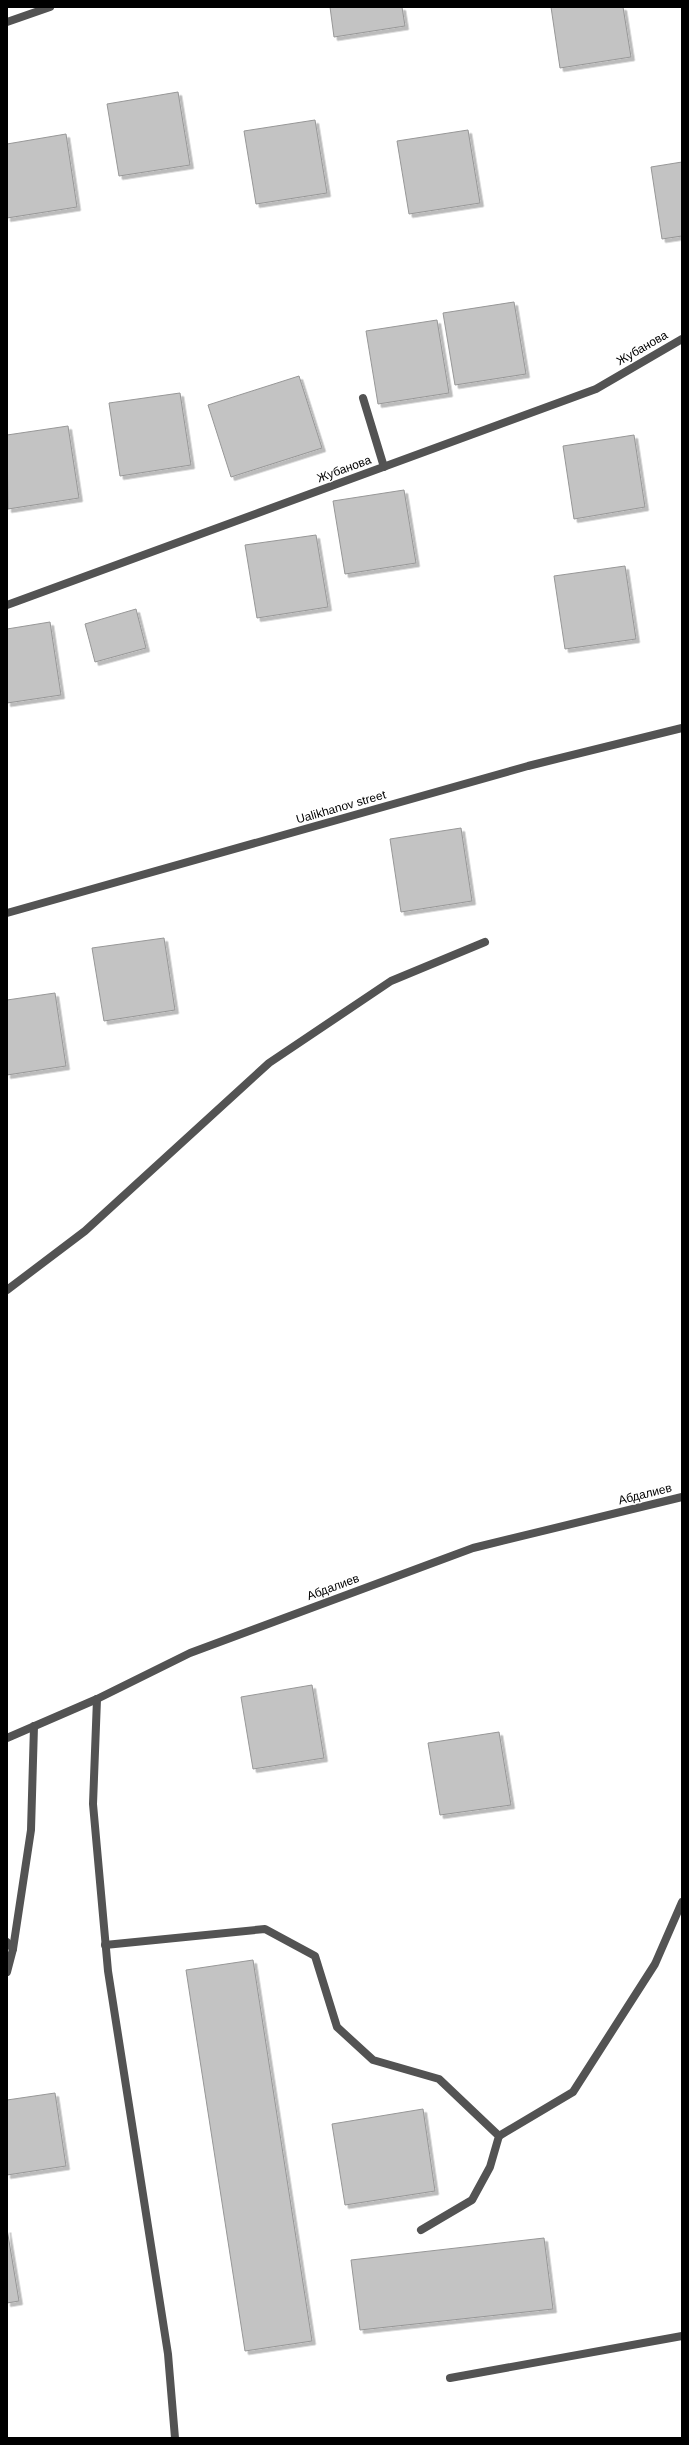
<svg xmlns="http://www.w3.org/2000/svg" width="689" height="2445" font-family="Arial,sans-serif">
	<style>
		.building { fill: #c3c3c3; stroke: #979797; filter: url(#shadow) }
		.lines { fill: none; stroke-linecap: round; stroke-linejoin: round }
		.service { stroke: #535353; stroke-width: 8 }
		.minor { stroke: #535353; stroke-width: 8 }
		.labels { text-anchor: middle; dominant-baseline: central; stroke-width: 3; stroke-linejoin: round; paint-order: stroke }
		.street-label { font-size: 12px; fill: #000; stroke: #fff }
	</style>
	<defs>
		<filter id="shadow"><feDropShadow dx="3.5" dy="3.5" stdDeviation="0" flood-color="#0004"/></filter>
	</defs>
	<rect width="100%" height="100%" fill="#fff"/>
	<g class="building">
		<polygon points="330,7 402,7 405,26 334,37"/>
		<polygon points="551,7 623,7 631,57 560,68"/>
		<polygon points="178,92 190,165 119,176 107,104"/>
		<polygon points="315,120 327,193 256,204 244,131"/>
		<polygon points="468,130 480,203 409,214 397,141"/>
		<polygon points="66,134 77,207 7,218 7,144"/>
		<polygon points="682,162 682,236 662,239 651,167"/>
		<polygon points="514,302 526,374 455,385 443,313"/>
		<polygon points="437,320 449,393 378,404 366,331"/>
		<polygon points="299,376 322,448 231,477 208,405"/>
		<polygon points="180,393 191,465 120,476 109,403"/>
		<polygon points="68,426 79,498 8,509 7,435"/>
		<polygon points="634,435 645,507 574,519 563,446"/>
		<polygon points="404,490 416,563 345,574 333,501"/>
		<polygon points="316,535 328,607 257,618 245,545"/>
		<polygon points="625,566 636,639 565,649 554,576"/>
		<polygon points="136,609 146,648 95,662 85,624"/>
		<polygon points="50,622 61,695 7,703 7,629"/>
		<polygon points="461,828 472,901 401,912 390,839"/>
		<polygon points="164,938 175,1010 104,1021 92,948"/>
		<polygon points="55,993 66,1066 7,1075 7,1000"/>
		<polygon points="312,1685 324,1758 253,1769 241,1697"/>
		<polygon points="499,1732 511,1805 440,1815 428,1743"/>
		<polygon points="253,1960 312,2341 245,2351 186,1970"/>
		<polygon points="55,2093 66,2166 7,2175 7,2100"/>
		<polygon points="423,2109 435,2191 345,2205 332,2124"/>
		<polygon points="7,2229 19,2301 7,2303"/>
		<polygon points="544,2238 553,2309 360,2330 351,2260"/>
	</g>
	<g class="lines">
		<polyline class="service" points="499,2136 573,2092 655,1964 682,1902"/>
		<g class="minor">
			<polyline points="7,22 50,7"/>
			<polyline points="363,398 384,467"/>
			<polyline points="7,605 596,389 682,339"/>
			<polyline points="7,913 528,766 682,728"/>
			<polyline points="7,1290 85,1231 269,1063 391,981 485,942"/>
			<polyline points="97,1699 93,1804 108,1971 168,2354 175,2438"/>
			<polyline points="7,1738 97,1699 190,1653 473,1548 682,1497"/>
			<polyline points="7,1942 13,1949 7,1972"/>
			<polyline points="105,1945 265,1929 315,1956 337,2027 373,2060 439,2079 499,2136 490,2167 472,2200 421,2230"/>
			<polyline points="13,1949 31,1830 34,1726"/>
			<polyline points="450,2378 682,2336"/>
		</g>
	</g>
	<g class="labels">
		<g class="street-label">
			<text transform="translate(642 348) rotate(-30)">Жубанова</text>
			<text transform="translate(344 469) rotate(-20)">Жубанова</text>
			<text transform="translate(341 807) rotate(-16)">Ualikhanov street</text>
			<text transform="translate(645 1494) rotate(-14)">Абдалиев</text>
			<text transform="translate(333 1587) rotate(-20)">Абдалиев</text>
		</g>
	</g>
	<rect width="689" height="2445" fill="none" stroke="#000000" stroke-width="16"/>
</svg>
